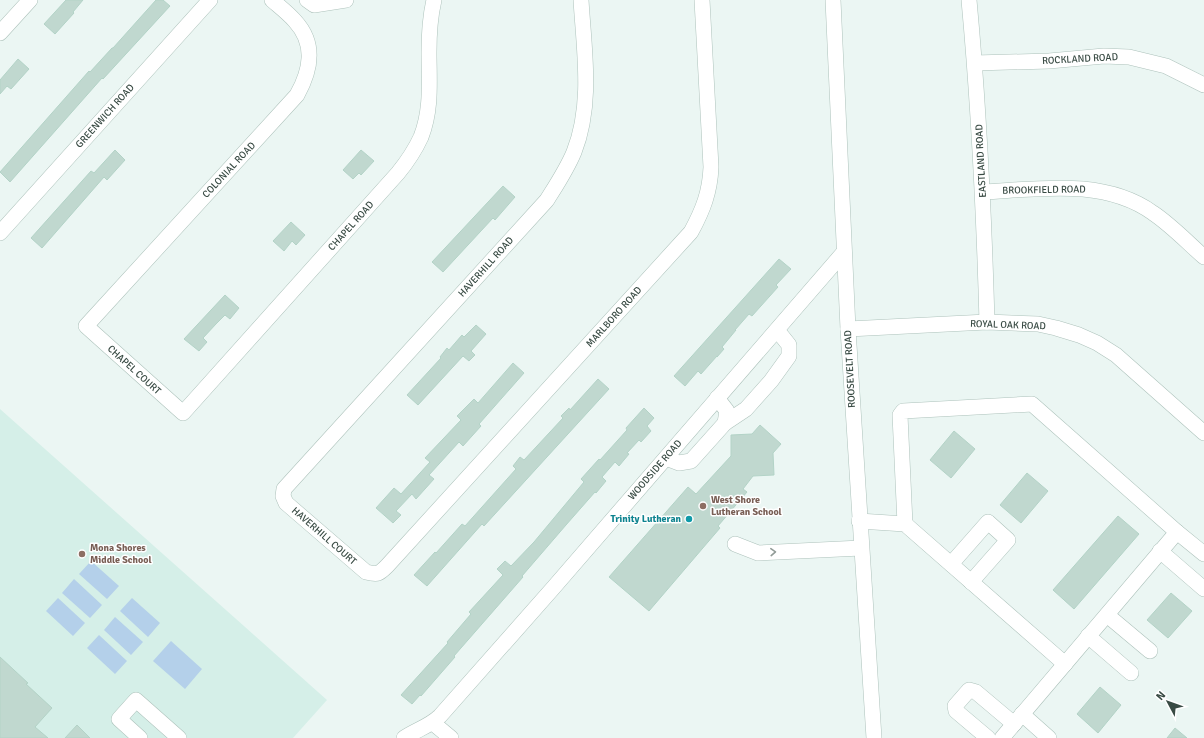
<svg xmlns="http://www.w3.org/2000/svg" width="1204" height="738" font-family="Signika,sans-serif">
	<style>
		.education { fill: #d5efe8 }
		.green { fill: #b4d0ea }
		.building { fill: #c0d8cf; stroke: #b3d3c7 }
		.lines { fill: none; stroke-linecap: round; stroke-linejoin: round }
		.minor-casing { stroke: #adc2bb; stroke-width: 16 }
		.minor { stroke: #fff; stroke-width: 15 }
		.oneway { stroke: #929c98 }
		.education-dot { fill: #8d6e63; stroke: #fff; stroke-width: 1.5 }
		.culture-dot { fill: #0f9aa8; stroke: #fff; stroke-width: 1.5 }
		.labels { text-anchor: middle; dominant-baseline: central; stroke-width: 3; stroke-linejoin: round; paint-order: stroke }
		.street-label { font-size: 10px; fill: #394b44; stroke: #fff }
		.education-label { font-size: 10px; font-weight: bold; fill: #785e54; stroke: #fff; text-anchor: start }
		.culture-label { font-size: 10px; font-weight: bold; fill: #0d838f; stroke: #fff; text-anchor: end }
	</style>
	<rect width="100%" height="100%" fill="#ebf6f3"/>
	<polygon class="education" points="0,409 327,700 293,738 0,738"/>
	<g class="green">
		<polygon points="91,561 119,586 107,599 79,574"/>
		<polygon points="74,579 102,605 90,618 62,593"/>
		<polygon points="58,598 85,623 73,636 46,611"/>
		<polygon points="132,598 160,623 148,637 120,611"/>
		<polygon points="115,617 143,642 131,655 104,630"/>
		<polygon points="99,635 127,661 115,674 87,648"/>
		<polygon points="171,641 202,669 185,689 153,661"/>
	</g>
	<g class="building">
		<polygon points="66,0 83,0 73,12 74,13 55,34 44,24"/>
		<polygon points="156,0 163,0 170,6 103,79 102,78 10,182 0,172 89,71 90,72 112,48 113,48"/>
		<polygon points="18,59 29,69 11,89 7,86 0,94 0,80"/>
		<polygon points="115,150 125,160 107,180 104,177 42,248 31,238 91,171 94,173"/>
		<polygon points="361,150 374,161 361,175 359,173 353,179 343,170"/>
		<polygon points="503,186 515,197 495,220 493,218 443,272 432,262"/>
		<polygon points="291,222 305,235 296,245 292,241 284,251 273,241"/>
		<polygon points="779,259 791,269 776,285 778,287 752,316 749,314 735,330 736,330 722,347 724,349 717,357 717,356 701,374 698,371 685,386 674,376"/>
		<polygon points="225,295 239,308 230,319 225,315 216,324 203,338 207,342 199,351 184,339"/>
		<polygon points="476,325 486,334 471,351 475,355 469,361 463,356 418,405 407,395 441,358 440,357 447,348 449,350 462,335 464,337"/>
		<polygon points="513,363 524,373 479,424 481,426 463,446 459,442 429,475 434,479 416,499 412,494 396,511 401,515 393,523 376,508 394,488 401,494 430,462 425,458 461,420 457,416 474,399 478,403"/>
		<polygon points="598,379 609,389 484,526 482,524 427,586 414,575 435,552 436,553 462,524 465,526 516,469 513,466 520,457 524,460 563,418 561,416 569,408 570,410"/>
		<polygon points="644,408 654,418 647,426 651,431 641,442 639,440 627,453 629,454 619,466 615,462 602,477 606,481 596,493 595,492 566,525 522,576 523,577 454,656 455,657 421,696 420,695 412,704 401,695 448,643 447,642 471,614 469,612 503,575 497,569 505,561 511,566 534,542 584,482 581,479 599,459 600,460 627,430 626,428"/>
		<polygon points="760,425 781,444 773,453 774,475 753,476 743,489 747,492 718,526 720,528 649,611 609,577 688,487 696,494 731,456 731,435 752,434"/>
		<polygon points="954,431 975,449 951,478 930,460"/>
		<polygon points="1027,473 1048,491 1021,523 1000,505"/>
		<polygon points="1118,516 1139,534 1074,609 1053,590"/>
		<polygon points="1171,593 1192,611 1168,638 1147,620"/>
		<polygon points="0,657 28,683 26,684 52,708 35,727 48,738 0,738"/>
		<polygon points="1100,687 1121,705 1098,733 1077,714"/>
		<polygon points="77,725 90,738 65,738"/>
		<polygon points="1175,728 1187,738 1167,738"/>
	</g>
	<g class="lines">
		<g class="minor-casing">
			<g id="minor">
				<path d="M272,0C280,7 288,13 295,21C316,44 311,70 297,95L86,326L183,413L398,173C407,162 415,150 421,137C432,109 429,81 429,52C429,34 430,17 434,0"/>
				<polyline points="307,0 314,5 346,0"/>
				<path d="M581,0C584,50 593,104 574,152C567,169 557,184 547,200L284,489L283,496L286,503L366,572C378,575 379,574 387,566L691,232C703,210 710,192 711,167L702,0"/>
				<polyline points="833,0 848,329 874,738"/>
				<path d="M969,0C979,108 984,214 987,322"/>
				<polyline points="0,33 30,0"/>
				<polyline points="975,63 1049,61 1104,56 1129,57 1166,66 1204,85"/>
				<path d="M983,192C1039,189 1104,178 1153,213C1171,225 1187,242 1204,257"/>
				<polyline points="0,233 210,0"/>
				<polyline points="848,329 987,322 1038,324 1056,328 1079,335 1097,343 1116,355 1204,433"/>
				<polyline points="725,423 746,409 771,381 789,356 789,345 777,330"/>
				<polyline points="666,458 679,463 691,461 725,423 727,411 717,398"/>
				<polyline points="859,521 905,524 1065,664"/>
				<polyline points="905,524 900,415 903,411 1032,404 1177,532 1002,738"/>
				<polyline points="1177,532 1204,554"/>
				<polyline points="735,544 758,553 861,548"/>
				<polyline points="1160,551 1204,589"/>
				<polyline points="951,564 988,522 1008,540 971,582"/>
				<polyline points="1107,615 1150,651"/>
				<polyline points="1088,636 1131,673"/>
				<polyline points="1022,714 1049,738"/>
				<polyline points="433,723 451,738"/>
				<polyline points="140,738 119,719 136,700 179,738"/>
				<path d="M404,738C416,730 430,726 440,716L554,587L844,252"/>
				<polyline points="988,738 956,711 955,706 969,690 976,692 1014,724"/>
			</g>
		</g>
		<use href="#minor" class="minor"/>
	</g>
	<defs><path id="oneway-chevron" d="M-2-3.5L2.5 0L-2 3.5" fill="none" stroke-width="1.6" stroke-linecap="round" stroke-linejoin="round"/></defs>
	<use class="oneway" href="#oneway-chevron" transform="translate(773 552) rotate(-3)"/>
	<g class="education-dot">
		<circle cx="703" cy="506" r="4"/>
		<circle cx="82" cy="554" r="4"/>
	</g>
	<circle class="culture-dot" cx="689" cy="519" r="4"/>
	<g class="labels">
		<g class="street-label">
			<text transform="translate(1080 59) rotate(-3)">ROCKLAND ROAD</text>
			<text transform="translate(105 116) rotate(-48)">GREENWICH ROAD</text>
			<text transform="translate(981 161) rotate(-93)">EASTLAND ROAD</text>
			<text transform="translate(229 170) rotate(-47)">COLONIAL ROAD</text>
			<text transform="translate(1044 190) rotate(-1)">BROOKFIELD ROAD</text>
			<text transform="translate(351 226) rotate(-48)">CHAPEL ROAD</text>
			<text transform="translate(486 267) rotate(-48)">HAVERHILL ROAD</text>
			<text transform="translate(614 317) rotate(-48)">MARLBORO ROAD</text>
			<text transform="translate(1008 325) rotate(2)">ROYAL OAK ROAD</text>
			<text transform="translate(850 369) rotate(-93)">ROOSEVELT ROAD</text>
			<text transform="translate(134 370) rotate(42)">CHAPEL COURT</text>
			<text transform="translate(655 470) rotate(-49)">WOODSIDE ROAD</text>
			<text transform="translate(324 536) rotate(41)">HAVERHILL COURT</text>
		</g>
		<g class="education-label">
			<text x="711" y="500">West Shore<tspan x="711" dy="12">Lutheran School</tspan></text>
			<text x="90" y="548">Mona Shores<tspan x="90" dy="12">Middle School</tspan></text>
		</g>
		<g class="culture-label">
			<text x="681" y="519">Trinity Lutheran</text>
		</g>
	</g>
	<g transform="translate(1168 702) rotate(311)" stroke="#ffffff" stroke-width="3" paint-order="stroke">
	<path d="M0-3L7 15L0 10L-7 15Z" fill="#394b44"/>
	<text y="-6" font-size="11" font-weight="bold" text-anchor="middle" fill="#394b44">N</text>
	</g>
</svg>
